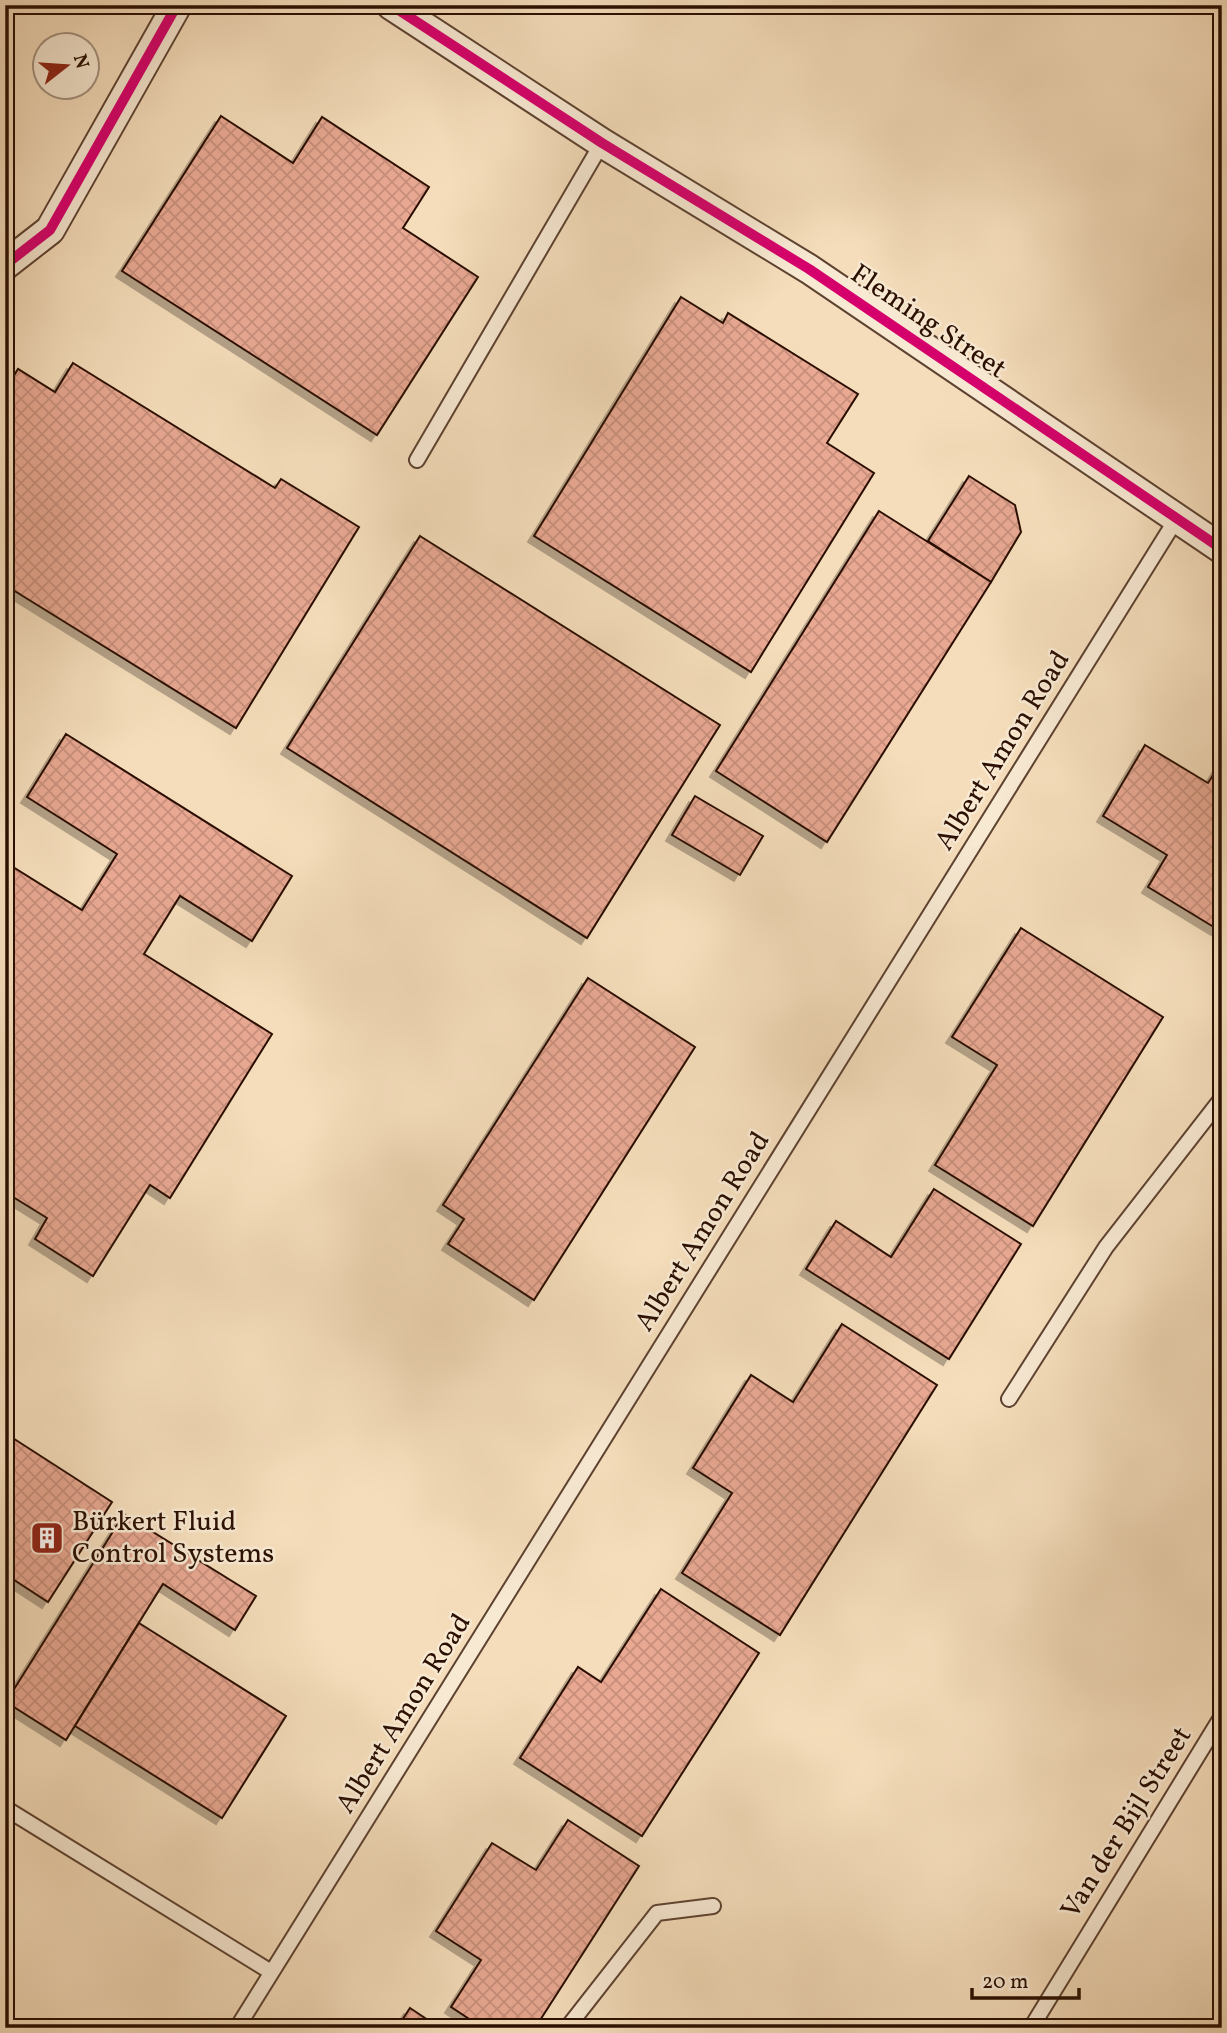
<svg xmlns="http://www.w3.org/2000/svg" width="1227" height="2033" font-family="Vollkorn,serif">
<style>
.building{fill:url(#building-cross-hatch);stroke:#2a0f01;stroke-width:2;filter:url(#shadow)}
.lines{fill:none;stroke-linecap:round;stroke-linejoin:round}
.service-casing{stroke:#5d4230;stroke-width:18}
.minor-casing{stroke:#5d4230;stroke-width:32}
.service{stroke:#f8e9d3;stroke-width:14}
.minor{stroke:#f8e9d3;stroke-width:28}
.cycleway-casing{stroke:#f8e9d3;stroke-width:15}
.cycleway{stroke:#d6006c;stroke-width:10}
.labels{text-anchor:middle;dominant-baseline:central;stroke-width:5;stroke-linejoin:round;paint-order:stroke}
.street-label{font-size:28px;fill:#2a0f01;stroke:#f8e9d3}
.poi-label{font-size:28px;fill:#2a0f01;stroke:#f8e9d3;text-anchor:start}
</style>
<defs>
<pattern id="building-cross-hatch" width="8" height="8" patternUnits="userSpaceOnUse" patternTransform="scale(1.75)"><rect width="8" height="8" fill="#e8a892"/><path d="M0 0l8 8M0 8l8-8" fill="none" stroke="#c78f7c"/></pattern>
<filter id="shadow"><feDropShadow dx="-6" dy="6" stdDeviation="0" flood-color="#0004"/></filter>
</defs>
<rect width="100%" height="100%" fill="#f5ddbb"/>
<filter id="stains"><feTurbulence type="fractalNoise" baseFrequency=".00286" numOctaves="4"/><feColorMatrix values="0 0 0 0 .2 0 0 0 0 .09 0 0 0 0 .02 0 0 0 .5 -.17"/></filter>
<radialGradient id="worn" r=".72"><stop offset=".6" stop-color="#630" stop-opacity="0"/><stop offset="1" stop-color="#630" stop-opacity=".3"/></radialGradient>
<g class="building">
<polygon points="221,116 293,163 322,117 429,187 403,228 478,277 377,435 122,271"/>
<polygon points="681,297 723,323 728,313 858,394 827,443 874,473 751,672 534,536"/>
<polygon points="73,363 275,488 281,479 359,527 236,728 5,585 5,390 18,369 55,392"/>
<polygon points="969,476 1015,505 1021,532 991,582 928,541"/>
<polygon points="879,511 991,582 827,842 716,771"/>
<polygon points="420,536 720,725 587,938 287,748"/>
<polygon points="66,734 292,876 252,941 180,896 144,954 272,1034 170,1198 150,1185 93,1276 35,1239 47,1218 5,1192 5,862 82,910 117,854 27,797"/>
<polygon points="1145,745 1208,783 1222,761 1222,921 1217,929 1148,887 1167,855 1103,816"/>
<polygon points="695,796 763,836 740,875 672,835"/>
<polygon points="1021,928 1163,1017 1033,1226 935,1165 997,1065 952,1037"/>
<polygon points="588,978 695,1047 534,1300 448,1244 464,1219 443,1205"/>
<polygon points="934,1189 1021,1244 949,1359 806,1269 836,1221 891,1257"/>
<polygon points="842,1324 937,1385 780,1635 682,1573 732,1493 693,1468 751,1375 793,1402"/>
<polygon points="5,1433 112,1502 48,1602 5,1574"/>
<polygon points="124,1514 256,1596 235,1630 163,1584 66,1740 6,1702"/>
<polygon points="661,1589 759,1653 642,1836 520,1758 578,1667 601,1682"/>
<polygon points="139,1623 286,1716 222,1818 75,1726"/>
<polygon points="568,1820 639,1866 535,2028 483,2028 451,2007 481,1960 436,1931 492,1843 536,1870"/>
<polygon points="410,2008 440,2028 397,2028"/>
</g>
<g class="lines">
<defs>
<g id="service">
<polyline points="417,460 602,143"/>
<polyline points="1009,1399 1106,1247 1222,1098"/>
<polyline points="5,1808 271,1972"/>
<polyline points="237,2028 1177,518"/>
<polyline points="567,2028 657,1913 713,1906"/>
<polyline points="1031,2028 1222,1716"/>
</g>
<g id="minor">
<polyline points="391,5 602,143 809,269 1222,549"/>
<polyline points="5,265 50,230 177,5"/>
</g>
</defs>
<use href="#service" class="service-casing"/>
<use href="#minor" class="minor-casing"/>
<use href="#service" class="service"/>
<use href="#minor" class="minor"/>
<defs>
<g id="cycleway">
<polyline points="391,5 602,143 809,269 1222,549"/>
<polyline points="5,265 50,230 177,5"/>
</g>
</defs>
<use href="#cycleway" class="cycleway-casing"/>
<use href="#cycleway" class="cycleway"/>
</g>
<defs>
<symbol id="building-square" viewBox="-11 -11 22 22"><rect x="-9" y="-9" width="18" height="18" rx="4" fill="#8f2418" stroke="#f8e9d3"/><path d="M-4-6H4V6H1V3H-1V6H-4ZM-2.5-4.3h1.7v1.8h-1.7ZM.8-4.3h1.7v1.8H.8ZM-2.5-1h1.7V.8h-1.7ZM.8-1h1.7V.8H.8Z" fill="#fff"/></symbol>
</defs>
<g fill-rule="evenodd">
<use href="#building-square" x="28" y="1519" width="38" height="38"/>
</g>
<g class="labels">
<g class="street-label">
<text transform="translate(928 322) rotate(34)">Fleming Street</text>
<text transform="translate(1003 751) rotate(-58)">Albert Amon Road</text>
<text transform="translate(703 1232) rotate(-58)">Albert Amon Road</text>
<text transform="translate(404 1714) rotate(-58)">Albert Amon Road</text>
<text transform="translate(1127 1823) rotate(-58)">Van der Bijl Street</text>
</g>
<g class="poi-label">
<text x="72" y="1522">Bürkert Fluid<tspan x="72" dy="32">Control Systems</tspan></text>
</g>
</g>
<rect width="1227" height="2033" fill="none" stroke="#f5ddbb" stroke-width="28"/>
<rect x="7" y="7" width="1213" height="2019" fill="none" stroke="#2a0f01" stroke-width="3.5"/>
<rect x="14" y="14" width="1199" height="2005" fill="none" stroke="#2a0f01" stroke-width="2"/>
<g transform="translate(66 66) rotate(73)"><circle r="33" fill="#f8e9d3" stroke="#a6927f" stroke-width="2"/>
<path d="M0-5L12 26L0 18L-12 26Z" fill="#8f2418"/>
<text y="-10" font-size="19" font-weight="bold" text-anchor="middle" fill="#2a0f01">N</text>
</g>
<path d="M972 1988v10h107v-10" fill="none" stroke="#2a0f01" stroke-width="3.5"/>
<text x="982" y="1988" font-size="21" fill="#2a0f01" stroke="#f8e9d3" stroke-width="5" paint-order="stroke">20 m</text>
<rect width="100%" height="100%" filter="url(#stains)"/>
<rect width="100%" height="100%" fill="url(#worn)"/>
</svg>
